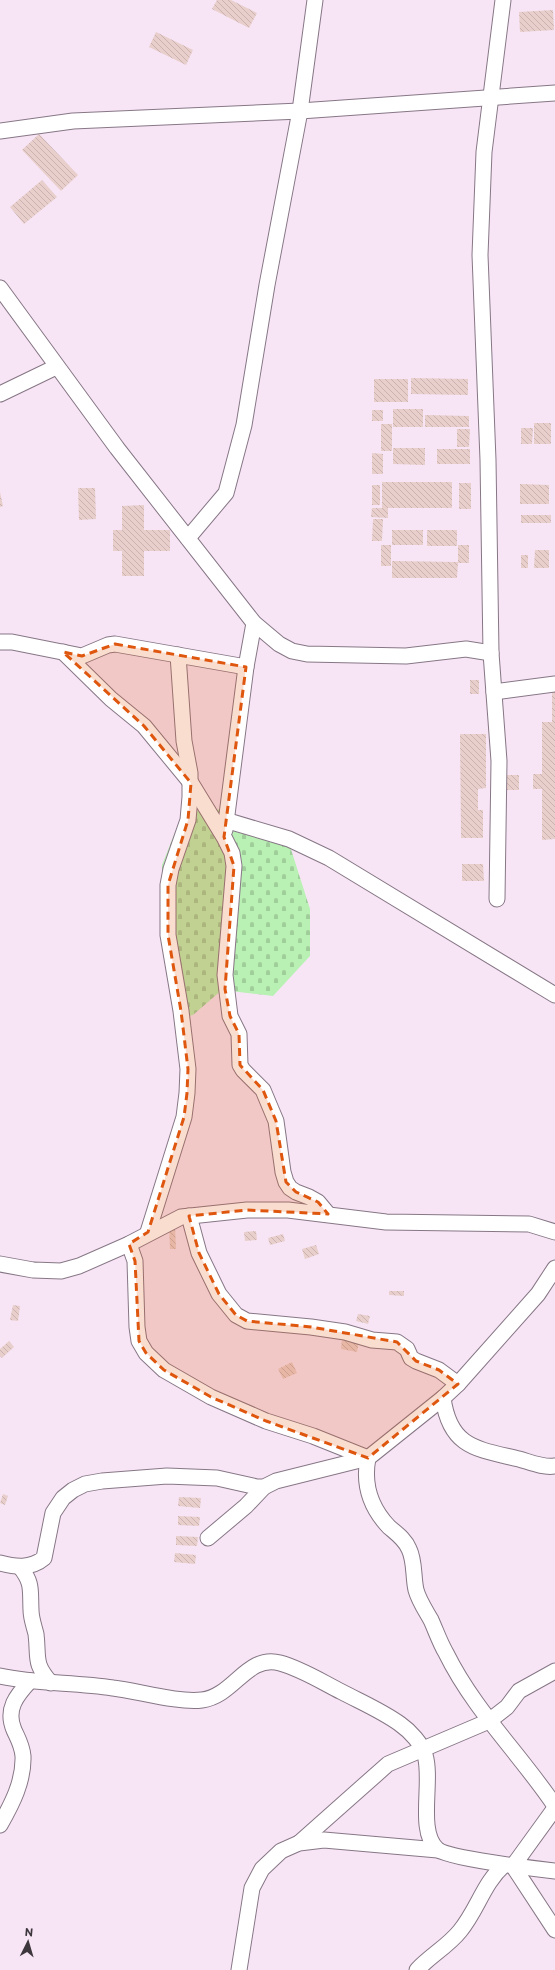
<svg xmlns="http://www.w3.org/2000/svg" width="555" height="1970" font-family="Commissioner,sans-serif">
<style>
.cemetery{fill:url(#cemetery-stones)}
.building{fill:url(#building-back-hatch)}
.lines{fill:none;stroke-linecap:round;stroke-linejoin:round}
.minor-casing{stroke:#877786;stroke-width:17}
.minor{stroke:#fff;stroke-width:15}
.marked{fill:#df570e;fill-opacity:0.2;stroke:#df570e;stroke-width:3;stroke-dasharray:8 5;stroke-linejoin:round}
</style>
<defs>
<pattern id="cemetery-stones" width="16" height="16" patternUnits="userSpaceOnUse"><rect width="16" height="16" fill="#b9f0b3"/><path d="M2 7V4a2 2 0 0 1 4 0v3zM10 15v-3a2 2 0 0 1 4 0v3z" fill="#a0ce9b"/></pattern>
<pattern id="building-back-hatch" width="6" height="6" patternUnits="userSpaceOnUse"><rect width="6" height="6" fill="#e9cfcb"/><path d="M-1 5l2 2M0 0l6 6M5-1l2 2" fill="none" stroke="#c9b2af"/></pattern>
</defs>
<rect width="100%" height="100%" fill="#f7e5f6"/>
<polygon class="cemetery" points="225,809 243,824 288,840 310,909 310,956 273,996 222,990 193,1015 188,1016 163,947 162,865 181,817 194,811"/>
<g class="building">
<polygon points="217,0 231,0 257,13 249,28 212,9"/>
<polygon points="553,10 554,30 520,32 519,12"/>
<polygon points="156,32 193,50 186,65 149,47"/>
<polygon points="39,134 78,175 61,191 22,150"/>
<polygon points="42,180 57,197 24,224 10,207"/>
<polygon points="411,378 468,379 468,395 411,394"/>
<rect x="374" y="379" width="34" height="23"/>
<rect x="393" y="409" width="30" height="18"/>
<rect x="372" y="410" width="11" height="11"/>
<polygon points="425,415 469,416 469,427 425,427"/>
<rect x="534" y="423" width="17" height="21"/>
<rect x="381" y="424" width="11" height="27"/>
<polygon points="521,428 533,428 532,444 521,444"/>
<polygon points="457,429 470,429 469,447 457,447"/>
<polygon points="393,448 425,448 425,465 393,464"/>
<rect x="437" y="449" width="33" height="15"/>
<polygon points="372,453 383,454 383,474 372,474"/>
<rect x="382" y="482" width="70" height="26"/>
<rect x="459" y="483" width="12" height="26"/>
<polygon points="520,484 549,485 549,504 520,504"/>
<rect x="372" y="485" width="8" height="20"/>
<polygon points="78,488 95,488 96,519 79,520"/>
<polygon points="0,492 3,506 0,507"/>
<polygon points="144,505 144,530 170,530 170,551 144,551 144,576 122,576 122,551 113,551 113,530 122,530 122,506"/>
<polygon points="372,508 388,508 388,518 371,517"/>
<rect x="521" y="515" width="30" height="8"/>
<polygon points="373,519 383,519 382,541 372,541"/>
<rect x="392" y="530" width="31" height="15"/>
<rect x="427" y="530" width="30" height="16"/>
<rect x="381" y="545" width="10" height="21"/>
<polygon points="458,545 469,545 469,563 458,563 457,578 392,578 392,561 458,562"/>
<polygon points="535,550 549,550 549,568 534,568"/>
<rect x="521" y="555" width="7" height="13"/>
<rect x="470" y="680" width="9" height="14"/>
<polygon points="552,688 555,688 555,839 542,840 542,789 533,789 533,774 542,774 542,722 552,722"/>
<polygon points="460,734 486,734 486,788 478,789 478,810 483,810 483,838 461,838"/>
<rect x="503" y="775" width="16" height="15"/>
<polygon points="462,864 483,864 484,881 462,881"/>
<polygon points="169,1226 175,1226 176,1249 170,1249"/>
<polygon points="256,1231 257,1240 245,1241 244,1232"/>
<polygon points="283,1234 285,1241 270,1245 268,1238"/>
<polygon points="316,1245 319,1254 305,1259 302,1249"/>
<polygon points="389,1291 404,1291 404,1296 389,1295"/>
<polygon points="13,1305 20,1306 18,1321 10,1320"/>
<polygon points="358,1314 370,1316 368,1324 356,1321"/>
<polygon points="342,1338 359,1341 357,1352 341,1349"/>
<polygon points="9,1341 14,1347 2,1358 0,1356 0,1349"/>
<polygon points="292,1362 297,1373 283,1379 278,1369"/>
<polygon points="3,1494 8,1496 5,1505 0,1503"/>
<polygon points="179,1497 201,1498 200,1508 178,1506"/>
<polygon points="178,1516 200,1517 199,1526 178,1525"/>
<polygon points="176,1536 198,1537 197,1546 176,1545"/>
<polygon points="175,1553 196,1555 195,1564 174,1562"/>
</g>
<g class="lines">
<defs>
<g id="minor">
<polyline points="0,131 73,121 300,111 555,93"/>
<polyline points="0,288 117,448 254,623 279,644 292,651 307,654 406,656 466,649 491,653"/>
<polyline points="0,394 56,367"/>
<polyline points="188,538 226,493 244,425 267,285 300,111 315,0"/>
<polyline points="0,642 12,642 82,656 108,645 115,644 246,667"/>
<polyline points="63,652 111,699 144,726 191,783 224,837 232,853 234,866 225,975 230,1016 239,1034 240,1065 243,1070 263,1090 268,1102 276,1121 283,1172 286,1182 290,1188 296,1192 309,1197 318,1202 328,1214"/>
<polyline points="494,692 555,684"/>
<polyline points="225,820 289,839 329,858 555,995"/>
<polyline points="225,830 246,667 254,623"/>
<polyline points="497,899 499,761 491,653 488,460 480,255 484,152 503,0"/>
<polyline points="189,1216 199,1253 219,1294 236,1315 247,1321 311,1327 345,1332 372,1340 397,1342 407,1349 411,1358 416,1361 439,1370 458,1384"/>
<polyline points="148,1232 184,1117 187,1093 188,1069 181,1011 168,935 168,885 171,869 188,820 190,797 190,773 184,741 178,655"/>
<path d="M 129,1244 L 135,1261 L 137,1327 L 139,1341 L 146,1353 L 164,1370 L 211,1397 L 266,1421 L 313,1436 L 368,1458 C 363,1484 370,1507 389,1527 C 396,1533 405,1539 409,1549 C 415,1561 413,1577 416,1590 C 419,1601 426,1611 431,1620 C 436,1631 440,1643 446,1653 C 474,1710 520,1754 555,1806"/>
<polyline points="0,1264 33,1270 61,1271 79,1266 129,1244 181,1217 247,1210 288,1210 386,1222 529,1224 555,1232"/>
<path d="M 443,1398 C 450,1448 477,1449 519,1459 C 530,1462 543,1468 555,1466"/>
<polyline points="208,1538 246,1506 264,1487"/>
<path d="M 0,1563 C 15,1567 31,1569 44,1558 L 53,1513 L 63,1498 L 73,1490 L 85,1484 L 102,1481 L 167,1476 L 217,1478 L 257,1487 L 264,1487 L 276,1481 L 368,1458 L 443,1398 L 458,1384 L 538,1294 L 555,1268"/>
<path d="M 20,1567 C 33,1583 30,1590 31,1610 C 31,1618 34,1626 36,1634 C 39,1658 33,1663 51,1683"/>
<path d="M 0,1676 C 37,1684 76,1682 113,1688 C 138,1691 178,1703 202,1700 C 234,1696 247,1654 280,1663 C 302,1669 322,1682 342,1692 C 361,1702 382,1711 400,1724 C 410,1731 422,1744 425,1755 C 433,1781 417,1831 437,1849 C 446,1858 537,1869 555,1871"/>
<polyline points="555,1808 513,1866 555,1930"/>
<path d="M 0,1825 C 12,1804 24,1781 23,1756 C 22,1745 18,1739 14,1730 C 5,1709 17,1695 30,1681"/>
<polyline points="299,1843 388,1764 489,1721 507,1707 519,1691 555,1671"/>
<polyline points="239,1970 252,1888 262,1869 281,1851 299,1843 324,1840 438,1850"/>
<path d="M 417,1970 C 430,1956 448,1946 460,1931 C 478,1909 483,1884 504,1865"/>
</g>
</defs>
<use href="#minor" class="minor-casing"/>
<use href="#minor" class="minor"/>
</g>
<path class="marked" d="M 115,644 L 246,667 L 224,837 L 234,866 L 225,989 L 230,1016 L 239,1034 L 240,1065 L 263,1090 L 276,1121 L 286,1182 L 296,1192 L 318,1202 L 328,1214 L 247,1210 L 189,1216 L 199,1253 L 219,1294 L 236,1315 L 247,1321 L 311,1327 L 397,1342 L 416,1361 L 439,1370 L 458,1384 L 368,1458 L 266,1421 L 211,1397 L 164,1370 L 146,1353 L 139,1341 L 135,1261 L 129,1244 L 148,1232 L 184,1117 L 187,1093 L 188,1069 L 181,1011 L 168,935 L 168,885 L 188,820 L 191,783 L 144,726 L 63,652 L 82,656 Z"/>
<g transform="translate(28 1942) rotate(5)" stroke="#f7e5f6" stroke-width="3" paint-order="stroke">
<path d="M0-3L7 15L0 10L-7 15Z" fill="#3d363c"/>
<text y="-6" font-size="11" font-weight="bold" text-anchor="middle" fill="#3d363c">N</text>
</g>
</svg>
